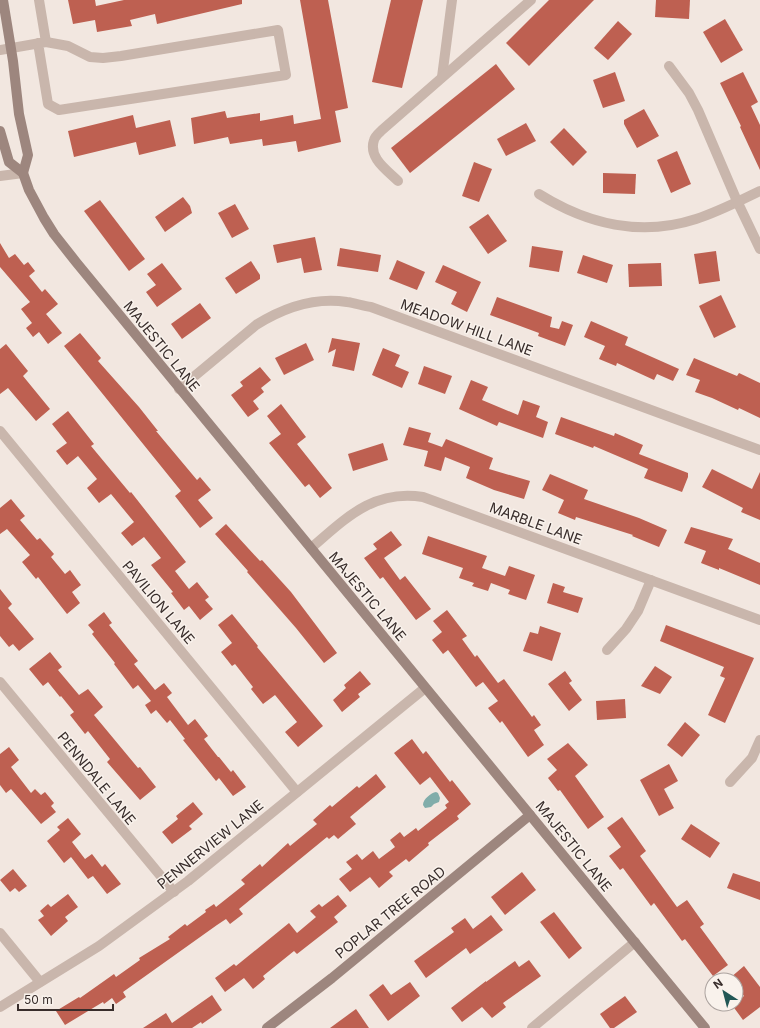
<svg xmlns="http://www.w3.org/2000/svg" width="760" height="1028" font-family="Inter,sans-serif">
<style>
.water{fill:#81adaa}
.building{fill:#be6051}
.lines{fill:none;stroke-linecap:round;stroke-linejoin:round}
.street{stroke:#c9b6ac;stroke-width:10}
.secondary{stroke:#9d867e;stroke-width:10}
.labels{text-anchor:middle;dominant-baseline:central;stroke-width:3;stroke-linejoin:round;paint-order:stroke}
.street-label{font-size:14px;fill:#382d2b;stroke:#f9f2ec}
</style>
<rect width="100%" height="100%" fill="#f2e7e0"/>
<path class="water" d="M 436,792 L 438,793 L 440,798 L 439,802 L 434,804 L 431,807 L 425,808 L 423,805 C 423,799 431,793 436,792 Z"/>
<g class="building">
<polygon points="68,0 95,0 96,6 124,0 242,0 242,4 157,24 155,14 130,20 132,26 97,32 95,20 73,24"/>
<polygon points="300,0 328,0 348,108 335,111 341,142 298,152 296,141 263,146 262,139 230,144 228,137 194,144 191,118 225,111 227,118 260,113 260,121 293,115 294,124 321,119"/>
<polygon points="391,0 423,0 402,88 372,82"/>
<polygon points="549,0 594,0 529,66 506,43"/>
<polygon points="656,0 690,0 689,19 655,17"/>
<polygon points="725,19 743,50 721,63 703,32"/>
<polygon points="618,21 632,34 608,60 594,48"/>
<polygon points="496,64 515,89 410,173 391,148"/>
<polygon points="615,72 625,101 603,108 593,80"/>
<polygon points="743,72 758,102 751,106 760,125 760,170 740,127 741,126 720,83"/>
<polygon points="644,109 659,136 637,148 624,124 624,120"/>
<polygon points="133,115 136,128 170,120 176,146 139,155 136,142 74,157 68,131"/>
<polygon points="526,123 536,141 506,156 497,139"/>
<polygon points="564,128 587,152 573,166 550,142"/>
<polygon points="677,151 691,184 671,193 657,160"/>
<polygon points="474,162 492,169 479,202 462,196"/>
<polygon points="603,173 636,174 635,194 603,193"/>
<polygon points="183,197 190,206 192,213 165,232 155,217"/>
<polygon points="100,200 145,259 129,271 84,211"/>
<polygon points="235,204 249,229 232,238 218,213"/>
<polygon points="488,214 507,241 488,254 469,227"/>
<polygon points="315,237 322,270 304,273 301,258 277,263 273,245"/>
<polygon points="0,243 9,258 15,254 24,265 28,262 35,271 29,276 42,292 45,289 58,304 46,314 62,333 48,344 39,332 33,337 26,328 32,323 21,309 30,302 0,267"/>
<polygon points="532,246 563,251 559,272 529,267"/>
<polygon points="340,248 381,255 378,272 337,266"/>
<polygon points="716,251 720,281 699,284 694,254"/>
<polygon points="583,255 613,265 607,283 577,273"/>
<polygon points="397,260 425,272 417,290 389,279"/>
<polygon points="251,261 260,275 260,279 236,294 225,278"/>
<polygon points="162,263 182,289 157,307 146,292 156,285 147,274"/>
<polygon points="661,263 662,286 629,287 628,264"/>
<polygon points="443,265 481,282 467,312 451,304 457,292 435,282"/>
<polygon points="721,295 736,327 714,338 699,306"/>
<polygon points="497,297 552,317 550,327 559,329 562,321 573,325 565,346 538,336 539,333 490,315"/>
<polygon points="200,303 211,318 182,339 171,324"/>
<polygon points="591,321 628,337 625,345 679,369 673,381 657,374 654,380 617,363 616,366 599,359 605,346 584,337"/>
<polygon points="80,333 101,358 98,361 139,407 158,431 156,431 197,480 200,477 211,490 198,500 213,518 200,528 175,496 181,491 64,346"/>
<polygon points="332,338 360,343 354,371 332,366 336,349 328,353"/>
<polygon points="306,343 314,360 284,375 275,358"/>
<polygon points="6,344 28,371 23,376 50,409 36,421 8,388 0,394 0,349"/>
<polygon points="383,348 400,355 395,366 409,372 402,388 372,375"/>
<polygon points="694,358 737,376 739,373 760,383 760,418 739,408 738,410 712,398 695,392 700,380 686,375"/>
<polygon points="424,366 452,376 445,394 418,384"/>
<polygon points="260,367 271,380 261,388 264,392 253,401 259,409 248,417 231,395 243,386 240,382"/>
<polygon points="471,380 488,387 482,400 518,415 523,400 540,406 536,417 548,422 543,438 499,422 497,426 459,409"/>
<polygon points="281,404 306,437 297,444 332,488 320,498 309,484 305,487 269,443 281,434 267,416"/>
<polygon points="68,411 94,444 91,446 130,493 131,492 186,562 175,571 189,589 197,582 209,597 205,600 213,609 200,620 189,606 184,610 171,593 173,592 151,565 161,558 144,537 132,546 121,533 134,522 111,494 99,503 87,488 97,479 78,456 67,465 56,451 67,443 52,424"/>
<polygon points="561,417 614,436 615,433 643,445 639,454 688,473 688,477 682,492 644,478 648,469 594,446 593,448 555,434"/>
<polygon points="409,427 431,433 428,442 442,447 446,439 493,458 489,469 530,481 524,499 494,490 466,478 470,467 445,457 441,471 424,466 428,451 403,445"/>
<polygon points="383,443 388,460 353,471 348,454"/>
<polygon points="712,469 752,489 760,472 760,520 741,512 743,508 702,487"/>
<polygon points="550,474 588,490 584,499 639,518 667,530 659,547 632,536 633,535 576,517 575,520 558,513 564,500 542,490"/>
<polygon points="11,499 25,516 20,520 37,540 40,538 54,554 51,557 65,574 70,570 81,585 72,592 80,603 67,614 38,577 36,579 22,562 30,555 7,529 0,534 0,508"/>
<polygon points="226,524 260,561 262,560 291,592 337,653 324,663 296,628 247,572 248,571 215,534"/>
<polygon points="691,527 733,539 728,549 760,563 760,585 719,568 719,570 701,563 706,551 684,543"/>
<polygon points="391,531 402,545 384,558 400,580 405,576 431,609 416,620 383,577 380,579 364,558 377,549 373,544"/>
<polygon points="428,536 487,556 482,568 505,576 509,566 535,575 526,600 508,594 510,590 491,583 488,591 472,586 474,583 459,578 463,568 422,554"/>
<polygon points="553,583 565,587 563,592 583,598 578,613 547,603"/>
<polygon points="0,589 12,604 8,608 34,639 19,651 13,644 9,647 0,636"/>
<polygon points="447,610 467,636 462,639 475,657 477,655 498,683 504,679 532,717 534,715 541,725 534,730 544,745 528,757 502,721 500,723 488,708 498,701 483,682 476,687 448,650 443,654 432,640 442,632 433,621"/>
<polygon points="104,612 112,623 109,625 138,661 134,664 155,690 164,683 172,693 167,697 188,725 195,719 208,736 204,739 218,757 219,757 231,772 233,770 246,787 233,796 219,778 216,781 183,740 185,739 170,720 167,723 156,710 151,714 145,705 151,701 138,685 133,689 114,664 115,663 92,634 94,632 88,625"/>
<polygon points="232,614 258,646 257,647 323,726 298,747 285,732 297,722 275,695 263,704 251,689 253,687 235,664 232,666 221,652 232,643 218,625"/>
<polygon points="666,625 754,658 725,723 708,715 725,678 720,676 724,667 660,641"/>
<polygon points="540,626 561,633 552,661 523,651 530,632 538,634"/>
<polygon points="50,652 62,667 58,670 79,695 88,689 103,707 94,715 138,768 140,767 156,787 140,800 107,762 110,759 88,731 85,734 70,715 74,712 61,696 60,697 48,682 43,686 29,669"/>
<polygon points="655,666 672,677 660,694 641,686"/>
<polygon points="360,671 371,684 358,694 360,697 342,712 333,700 346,688 344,685"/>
<polygon points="565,671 572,681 569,683 582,700 569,711 548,684"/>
<polygon points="625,699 626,718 597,720 596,701"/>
<polygon points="685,722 700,735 682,757 667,745"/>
<polygon points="412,739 423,754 426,751 450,782 452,780 471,804 457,816 459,819 428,843 429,845 409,862 406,859 389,872 393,876 379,888 370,877 350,892 339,879 352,869 346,862 357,854 362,860 373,851 379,859 395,847 390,840 400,832 404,837 416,828 418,831 447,808 445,805 449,802 430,777 420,785 394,753"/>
<polygon points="568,743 588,765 575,776 604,817 588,829 560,790 558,791 548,778 557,770 547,759"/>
<polygon points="9,747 19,760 11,767 31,793 35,789 41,795 45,792 54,803 51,806 56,812 41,824 11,789 6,793 0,785 0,754"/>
<polygon points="669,764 678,781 664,789 674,808 659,816 640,780"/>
<polygon points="376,774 386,787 350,817 356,824 338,839 334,835 329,839 327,837 239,909 243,914 230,924 226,919 217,925 123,992 126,997 116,1004 112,998 104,1004 103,1002 65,1025 56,1011 79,997 80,998 114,974 116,977 140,960 139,958 170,939 168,937 185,924 187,926 206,912 205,910 214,904 216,907 245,884 241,880 260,864 262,867 288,843 290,846 317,824 313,820 330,805 332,807 357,786 359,788"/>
<polygon points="193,802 203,814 189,826 192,829 172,844 162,832 178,819 176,816"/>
<polygon points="622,817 646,851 640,856 677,907 687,900 704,924 700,927 728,965 713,976 685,939 682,941 654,903 651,906 623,868 620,870 609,856 621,847 607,828"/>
<polygon points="68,818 81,834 72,842 85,859 92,854 102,867 105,864 121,884 107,894 93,876 88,879 71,857 64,863 47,841 60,830 57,827"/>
<polygon points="691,824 720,843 710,858 681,839"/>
<polygon points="13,869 27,886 19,892 15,888 10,892 0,880"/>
<polygon points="522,872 536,890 505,915 491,897"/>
<polygon points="733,873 760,882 760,900 727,888"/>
<polygon points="68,894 78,907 65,917 68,921 51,936 38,920 44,916 40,911 48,904 51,907"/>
<polygon points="338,895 347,906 334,917 338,922 297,954 294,951 263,976 265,979 253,989 244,978 225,992 215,978 234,964 236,966 289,923 297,933 316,917 310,911 319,904 322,907"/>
<polygon points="554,912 582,948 569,959 540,922"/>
<polygon points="491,915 503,930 470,954 466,948 426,978 414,961 454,932 451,928 465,918 473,929"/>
<polygon points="529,960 541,976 503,1003 506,1007 492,1018 482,1007 462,1022 451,1008 486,981 486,982 515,961 519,967"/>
<polygon points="744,966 760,987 760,1007 743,1020 732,1005 736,1004 736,1002 744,996 736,986 736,980 731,980 730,978"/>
<polygon points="410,982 420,996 388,1021 369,995 383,984 391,995"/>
<polygon points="212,995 222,1010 202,1024 201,1022 192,1028 143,1028 166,1013 172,1023"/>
<polygon points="625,996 637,1012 614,1028 610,1028 600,1014"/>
<polygon points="356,1009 369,1028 330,1028"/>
</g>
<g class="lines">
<g class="street">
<polyline points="39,0 46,42"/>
<polyline points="0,50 46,42 68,46 90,57 103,58 121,56 278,30 286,75 59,110 48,104 38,43"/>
<polyline points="669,66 689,93 698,110 737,201 760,249"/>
<polyline points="442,77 452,0"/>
<polyline points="0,176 23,173"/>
<path d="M 398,181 C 387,170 368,158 374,140 C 375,136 379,133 382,130 L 531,0"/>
<path d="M 539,194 C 587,224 641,237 696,219 C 718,212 739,201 760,191"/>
<path d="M 179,389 L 256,325 C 283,308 315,297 347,302 C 355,303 363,306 371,307 L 760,450"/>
<polyline points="0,431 297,792"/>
<path d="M 311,548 C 345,519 373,489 423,497 L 760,620"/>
<polyline points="607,650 626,629 638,611 651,580"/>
<polyline points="0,682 174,892"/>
<polyline points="730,782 752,758 760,740"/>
<polyline points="0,933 40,982"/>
<polyline points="0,1007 99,946 188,881 425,688"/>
<polyline points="532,1028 635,942"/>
</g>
<g class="secondary">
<polyline points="3,0 13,61 19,114 28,155 23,173"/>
<polyline points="0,131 9,162 23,173 29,190 44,218 54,234 76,262 705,1028"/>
<polyline points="267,1028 332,978 530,815"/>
</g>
</g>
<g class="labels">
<g class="street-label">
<text transform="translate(467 327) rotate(20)">MEADOW HILL LANE</text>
<text transform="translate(162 346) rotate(51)">MAJESTIC LANE</text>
<text transform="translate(536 523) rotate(20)">MARBLE LANE</text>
<text transform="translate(368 596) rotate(50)">MAJESTIC LANE</text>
<text transform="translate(159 602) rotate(50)">PAVILION LANE</text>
<text transform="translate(97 778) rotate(51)">PENNDALE LANE</text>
<text transform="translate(210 844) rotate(-39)">PENNERVIEW LANE</text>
<text transform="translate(574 846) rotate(51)">MAJESTIC LANE</text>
<text transform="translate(390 912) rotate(-39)">POPLAR TREE ROAD</text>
</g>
</g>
<g transform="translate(724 992) rotate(324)"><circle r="19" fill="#f9f2ec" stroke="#aca39f"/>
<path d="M0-3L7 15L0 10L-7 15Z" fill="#225755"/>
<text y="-6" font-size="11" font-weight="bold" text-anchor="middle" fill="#382d2b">N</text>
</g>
<path d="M18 1004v6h95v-6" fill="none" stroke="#382d2b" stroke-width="2"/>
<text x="24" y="1004" font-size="12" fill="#382d2b" stroke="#f9f2ec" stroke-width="3" paint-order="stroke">50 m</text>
</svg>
